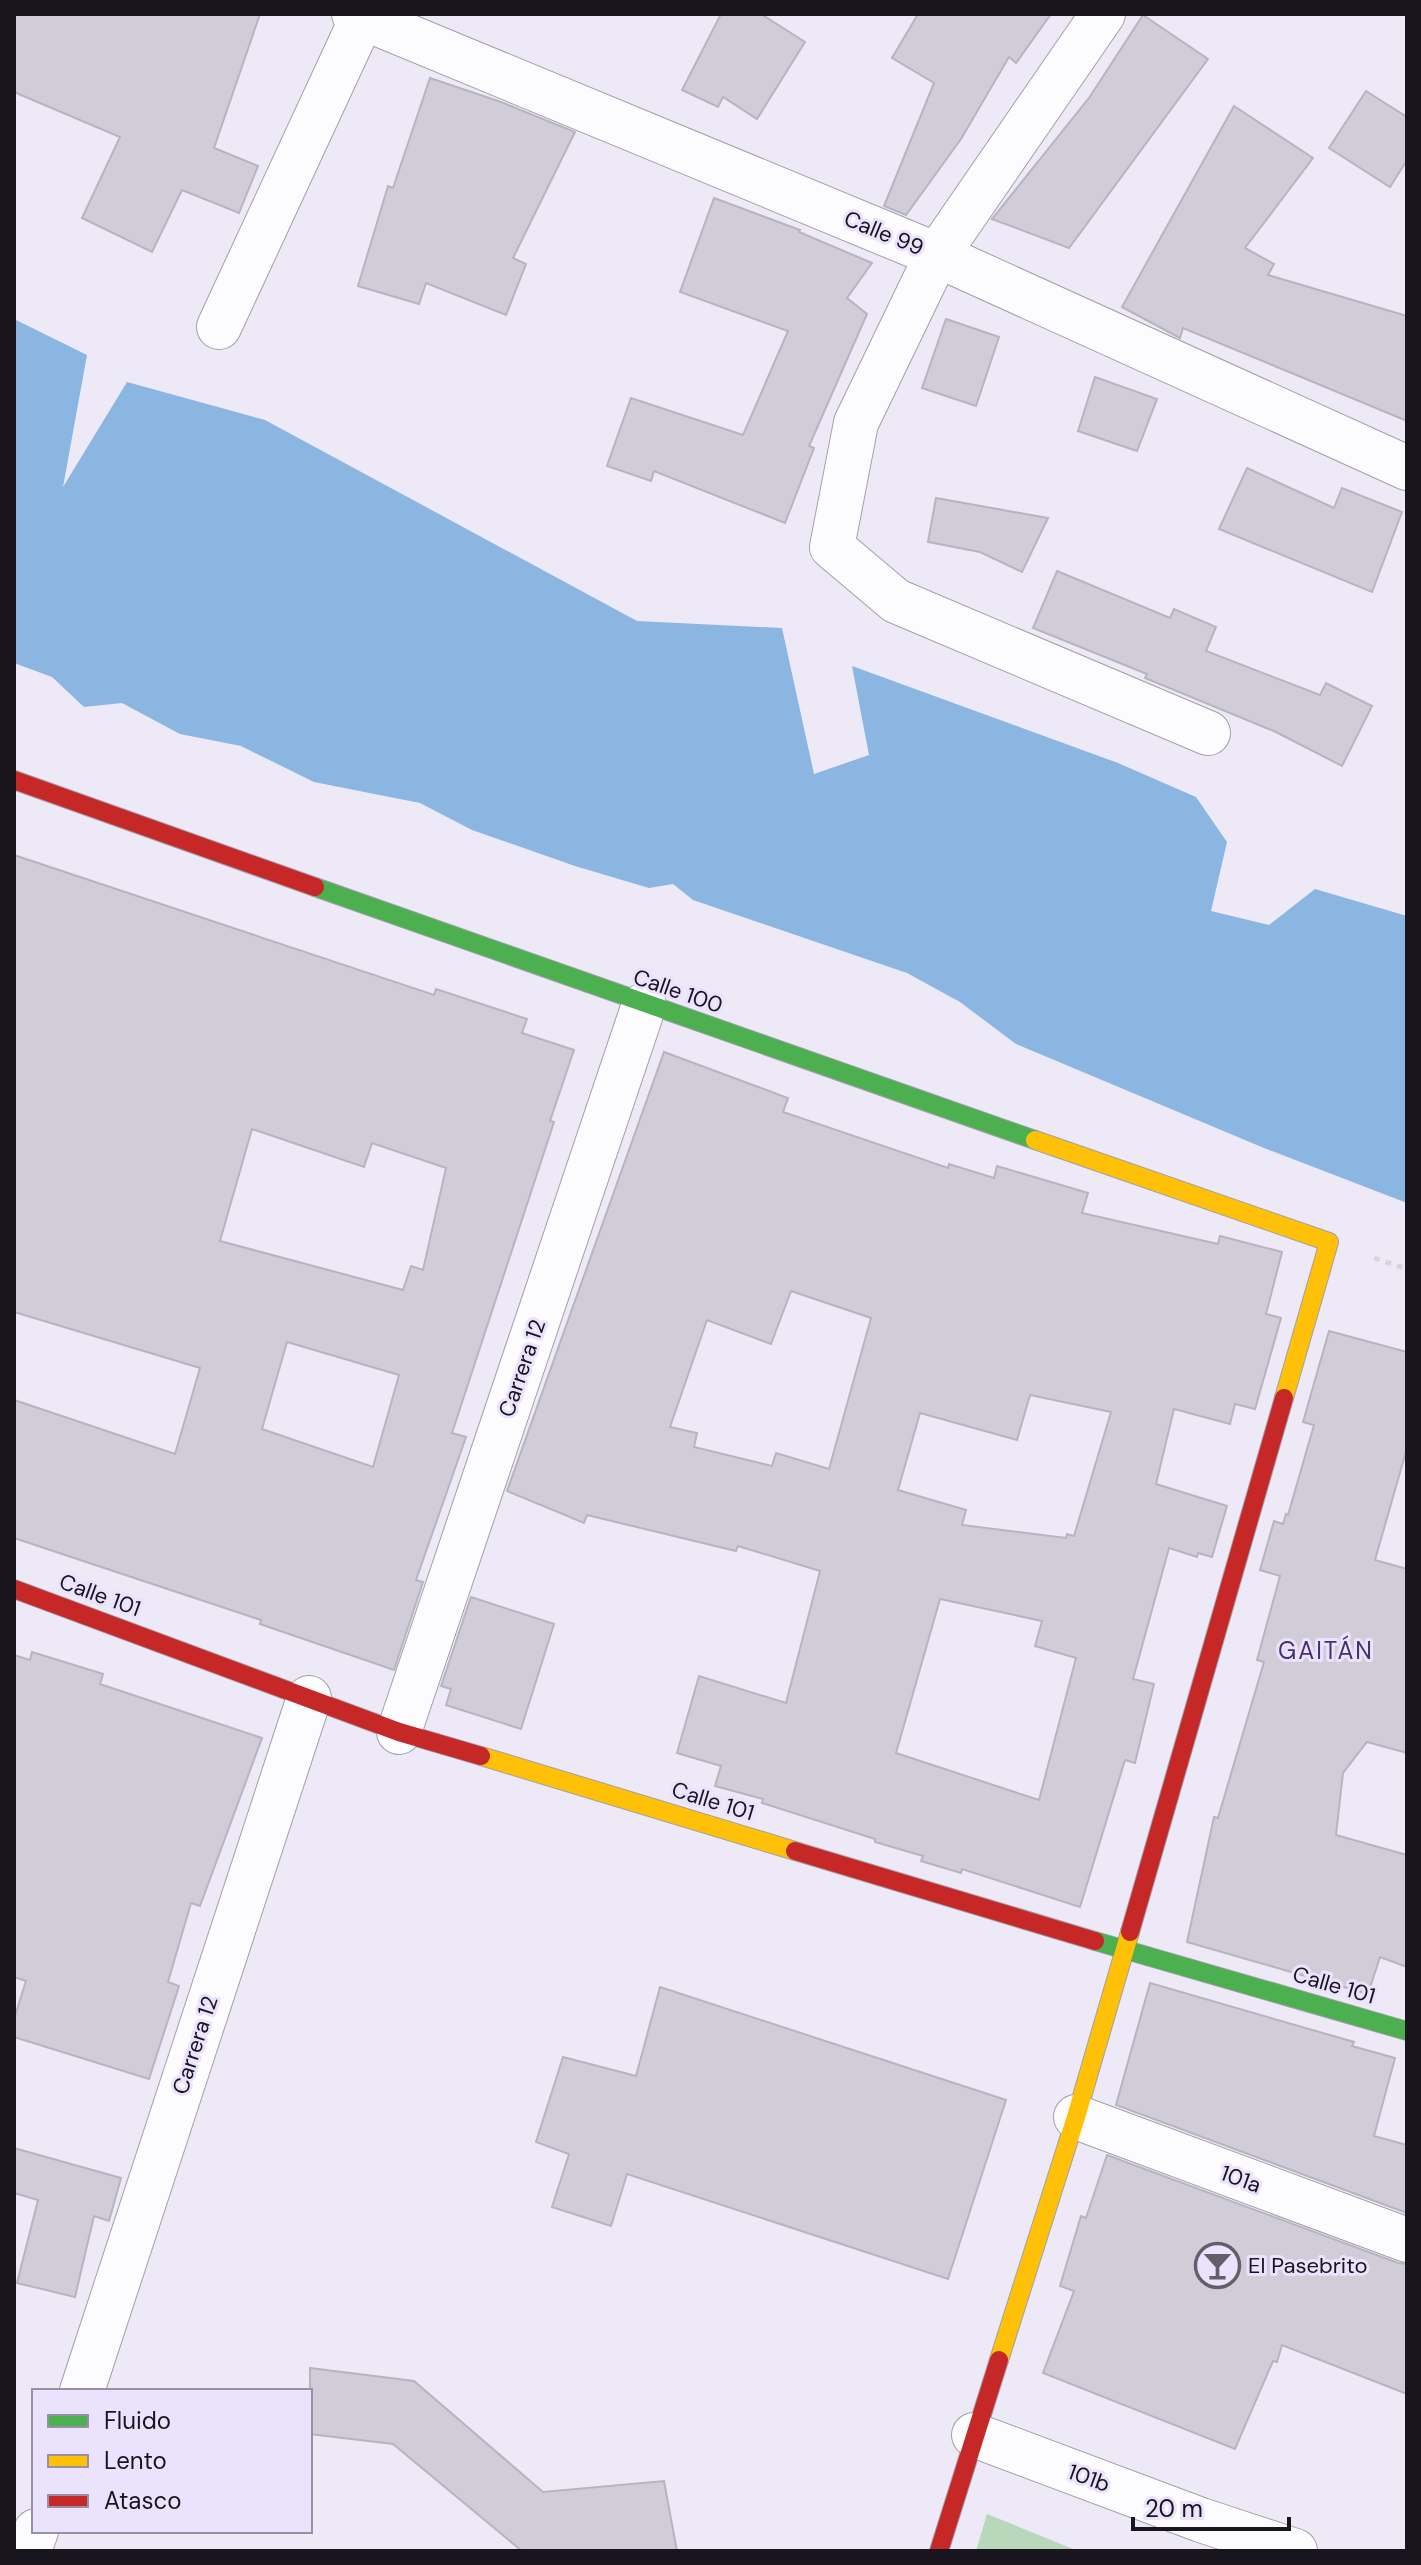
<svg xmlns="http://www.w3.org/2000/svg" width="1421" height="2565" font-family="'DM Sans',sans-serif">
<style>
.forest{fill:#b9d7ba}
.water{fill:#8ab6e1}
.building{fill:#d1cdd8;stroke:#b8b4bf;stroke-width:2;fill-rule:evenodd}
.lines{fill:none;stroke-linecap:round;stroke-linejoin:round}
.street-casing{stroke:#a29fa9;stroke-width:46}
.fast-casing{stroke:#a29fa9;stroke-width:20}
.slow-casing{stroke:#a29fa9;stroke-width:20}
.jam-casing{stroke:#a29fa9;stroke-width:20}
.path{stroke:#d7d5da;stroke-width:5;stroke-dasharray:6 6;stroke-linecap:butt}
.street{stroke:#fcfcfe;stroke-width:44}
.fast{stroke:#4caf50;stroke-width:18}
.slow{stroke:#ffc107;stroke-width:18}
.jam{stroke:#c62828;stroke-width:18}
.labels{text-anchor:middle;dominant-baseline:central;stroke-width:6;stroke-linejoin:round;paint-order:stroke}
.street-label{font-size:22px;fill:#18151e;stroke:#ebe3fd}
.poi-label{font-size:22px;fill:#18151e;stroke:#ebe3fd;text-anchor:start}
.neighbourhood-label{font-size:24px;letter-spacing:2px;fill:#48306b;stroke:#ebe3fd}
</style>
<rect width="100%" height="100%" fill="#ede9f7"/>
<polygon class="forest" points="987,2514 1078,2551 976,2551"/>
<polygon class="water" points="14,319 87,355 63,487 127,382 265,420 637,621 782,628 814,774 869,755 852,666 1118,763 1196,797 1227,842 1211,911 1269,925 1315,889 1407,916 1407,1203 1264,1148 1016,1044 960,1002 907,973 693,900 673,884 649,888 575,866 472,830 420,803 314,782 241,746 180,734 122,703 84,707 52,677 14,663"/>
<g class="building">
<polygon points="14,14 260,14 214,148 258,166 239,213 182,190 152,252 82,218 120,137 14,92"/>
<polygon points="721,14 761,14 805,42 757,119 723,97 718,107 682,90"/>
<polygon points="918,14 1051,14 1016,63 1009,57 961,139 906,215 884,206 934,83 892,58"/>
<polygon points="1143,15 1208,59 1069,248 992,219 1089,98"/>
<polygon points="430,78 501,102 575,132 513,258 526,264 506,315 426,283 419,304 358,286 388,186 393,188"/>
<polygon points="1366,91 1407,117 1407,160 1390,187 1329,148"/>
<polygon points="1234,106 1313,158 1245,248 1274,264 1268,275 1407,316 1407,421 1183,328 1180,338 1122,307"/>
<polygon points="714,198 800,230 799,232 872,263 847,298 867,314 809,446 814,448 785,523 654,471 651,481 607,466 631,398 743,435 788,331 680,292"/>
<polygon points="946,319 999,337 976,406 922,388"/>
<polygon points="1095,377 1157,399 1137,451 1078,431"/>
<polygon points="1247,468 1334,508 1342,488 1402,512 1372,592 1219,529"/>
<polygon points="936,498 1048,518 1022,572 980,552 928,542"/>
<polygon points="1057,571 1170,618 1174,609 1216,627 1206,651 1320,695 1326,683 1372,706 1342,766 1276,732 1145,678 1147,674 1033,628"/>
<path d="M 14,855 L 434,995 L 436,989 L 527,1019 L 522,1033 L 574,1050 L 550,1121 L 554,1122 L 452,1433 L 466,1437 L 416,1580 L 423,1582 L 394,1670 L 260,1624 L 261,1620 L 14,1538 L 14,1400 L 175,1454 L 200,1368 L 14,1312 ZM 252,1129 L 364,1167 L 372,1143 L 446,1168 L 423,1270 L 411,1266 L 403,1290 L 220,1241 ZM 287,1342 L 399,1375 L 373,1467 L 262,1429 Z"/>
<path d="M 664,1052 L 788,1098 L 783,1112 L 948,1168 L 949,1164 L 994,1178 L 997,1166 L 1088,1193 L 1082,1213 L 1218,1244 L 1220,1236 L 1282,1252 L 1266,1314 L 1281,1318 L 1255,1409 L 1235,1404 L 1230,1424 L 1174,1409 L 1156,1484 L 1227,1506 L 1212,1557 L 1198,1553 L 1197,1557 L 1169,1548 L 1133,1679 L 1154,1684 L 1135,1763 L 1125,1760 L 1080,1907 L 962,1869 L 961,1873 L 921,1861 L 923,1856 L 875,1842 L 875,1839 L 762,1803 L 763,1799 L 715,1786 L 721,1766 L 677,1753 L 699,1676 L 786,1703 L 820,1571 L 738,1546 L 736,1551 L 587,1515 L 584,1523 L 507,1491 ZM 791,1291 L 871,1318 L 829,1469 L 776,1453 L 772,1466 L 694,1447 L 697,1433 L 670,1427 L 707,1320 L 771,1344 ZM 1030,1395 L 1111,1412 L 1074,1536 L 1067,1534 L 1066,1538 L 962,1525 L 966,1510 L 898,1490 L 920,1413 L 1017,1440 ZM 940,1599 L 1042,1621 L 1035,1646 L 1076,1658 L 1039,1800 L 896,1753 Z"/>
<polygon points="1329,1331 1407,1352 1407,1448 1375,1560 1407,1569 1407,1753 1367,1742 1343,1773 1336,1835 1407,1855 1407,1967 1380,1957 1368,1994 1187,1942 1214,1817 1218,1818 1264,1662 1257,1660 1280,1576 1260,1570 1274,1521 1283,1524 1286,1514 1288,1515 1314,1425 1303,1422"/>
<polygon points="471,1597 554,1624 521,1729 446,1705 451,1689 441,1686"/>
<polygon points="32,1652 103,1674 100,1684 262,1738 200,1906 191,1903 168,1982 179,1986 149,2079 14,2037 14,2019 26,1981 14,1977 14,1655 30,1660"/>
<polygon points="1150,1983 1354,2042 1352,2046 1395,2058 1374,2136 1407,2145 1407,2213 1116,2105"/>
<polygon points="660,1987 1006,2100 948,2279 627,2174 611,2226 552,2207 569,2154 536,2142 563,2057 636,2076"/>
<polygon points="14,2148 121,2178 109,2221 94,2216 75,2297 17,2283 38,2200 14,2193"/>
<polygon points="1107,2155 1398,2263 1407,2264 1407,2394 1282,2345 1277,2362 1273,2361 1235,2449 1043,2373 1074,2291 1060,2286 1081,2216 1086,2218"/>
<polygon points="310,2368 414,2381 543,2492 664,2481 677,2551 522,2551 393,2444 310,2434"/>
</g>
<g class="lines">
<defs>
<g id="street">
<polyline points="354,14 937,255 1407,468"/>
<polyline points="1103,14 937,255 856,423 832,547 896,601 1208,733"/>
<polyline points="219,327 364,14"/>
<polyline points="399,1732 644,1005"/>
<polyline points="1076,2117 1407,2240"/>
<polyline points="82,2391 309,1698"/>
<polyline points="974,2435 1201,2520 1295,2551"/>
<polyline points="29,2551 36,2531"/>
</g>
<g id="fast">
<polyline points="315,887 1035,1140"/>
<polyline points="1095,1941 1407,2031"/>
</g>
<g id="slow">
<polyline points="1035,1140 1329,1242 1284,1398"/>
<polyline points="481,1756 795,1851"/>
<polyline points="999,2360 1076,2117 1130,1932"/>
</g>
<g id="jam">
<polyline points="14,780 315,887"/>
<polyline points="14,1589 399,1732 481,1756"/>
<polyline points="795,1851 1095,1941"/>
<polyline points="1130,1932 1284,1398"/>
<polyline points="939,2551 999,2360"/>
</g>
</defs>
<use href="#street" class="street-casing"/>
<use href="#fast" class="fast-casing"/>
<use href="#slow" class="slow-casing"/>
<use href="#jam" class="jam-casing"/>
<polyline class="path" points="1374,1258 1407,1269"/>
<use href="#street" class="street"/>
<use href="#fast" class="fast"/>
<use href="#slow" class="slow"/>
<use href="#jam" class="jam"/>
</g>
<defs>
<symbol id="bar-ring" viewBox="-11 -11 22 22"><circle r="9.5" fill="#ebe3fd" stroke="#635f6a" stroke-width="1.5"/><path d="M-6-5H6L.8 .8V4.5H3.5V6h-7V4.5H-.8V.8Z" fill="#635f6a"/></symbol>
</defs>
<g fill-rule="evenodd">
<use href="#bar-ring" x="1192" y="2240" width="51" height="51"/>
</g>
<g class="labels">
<g class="street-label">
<text transform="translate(884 233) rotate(22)">Calle 99</text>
<text transform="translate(678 991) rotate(19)">Calle 100</text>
<text transform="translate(522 1368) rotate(-71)">Carrera 12</text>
<text transform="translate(100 1595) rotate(20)">Calle 101</text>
<text transform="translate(713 1801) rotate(17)">Calle 101</text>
<text transform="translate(1334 1985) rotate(16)">Calle 101</text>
<text transform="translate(195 2045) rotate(-72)">Carrera 12</text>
<text transform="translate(1241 2179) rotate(20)">101a</text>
<text transform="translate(1089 2478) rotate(20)">101b</text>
</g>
<g class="poi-label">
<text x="1248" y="2265">El Pasebrito</text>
</g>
<g class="neighbourhood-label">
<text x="1326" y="1650">GAITÁN</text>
</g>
</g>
<rect width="1421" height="2565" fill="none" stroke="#18151e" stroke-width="32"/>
<rect x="32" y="2389" width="280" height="144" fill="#ebe3fd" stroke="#9791a4" stroke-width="2"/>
<rect x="48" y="2415" width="40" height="12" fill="#4caf50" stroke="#9791a4" stroke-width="2"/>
<text x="104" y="2429" font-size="24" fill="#18151e">Fluido</text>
<rect x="48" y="2455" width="40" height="12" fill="#ffc107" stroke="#9791a4" stroke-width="2"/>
<text x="104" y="2469" font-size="24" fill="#18151e">Lento</text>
<rect x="48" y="2495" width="40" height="12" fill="#c62828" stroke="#9791a4" stroke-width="2"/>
<text x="104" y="2509" font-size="24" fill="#18151e">Atasco</text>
<path d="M1133 2517v12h156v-12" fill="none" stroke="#18151e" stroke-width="4"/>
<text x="1145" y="2517" font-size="24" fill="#18151e" stroke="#ebe3fd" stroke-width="6" paint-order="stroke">20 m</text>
</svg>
